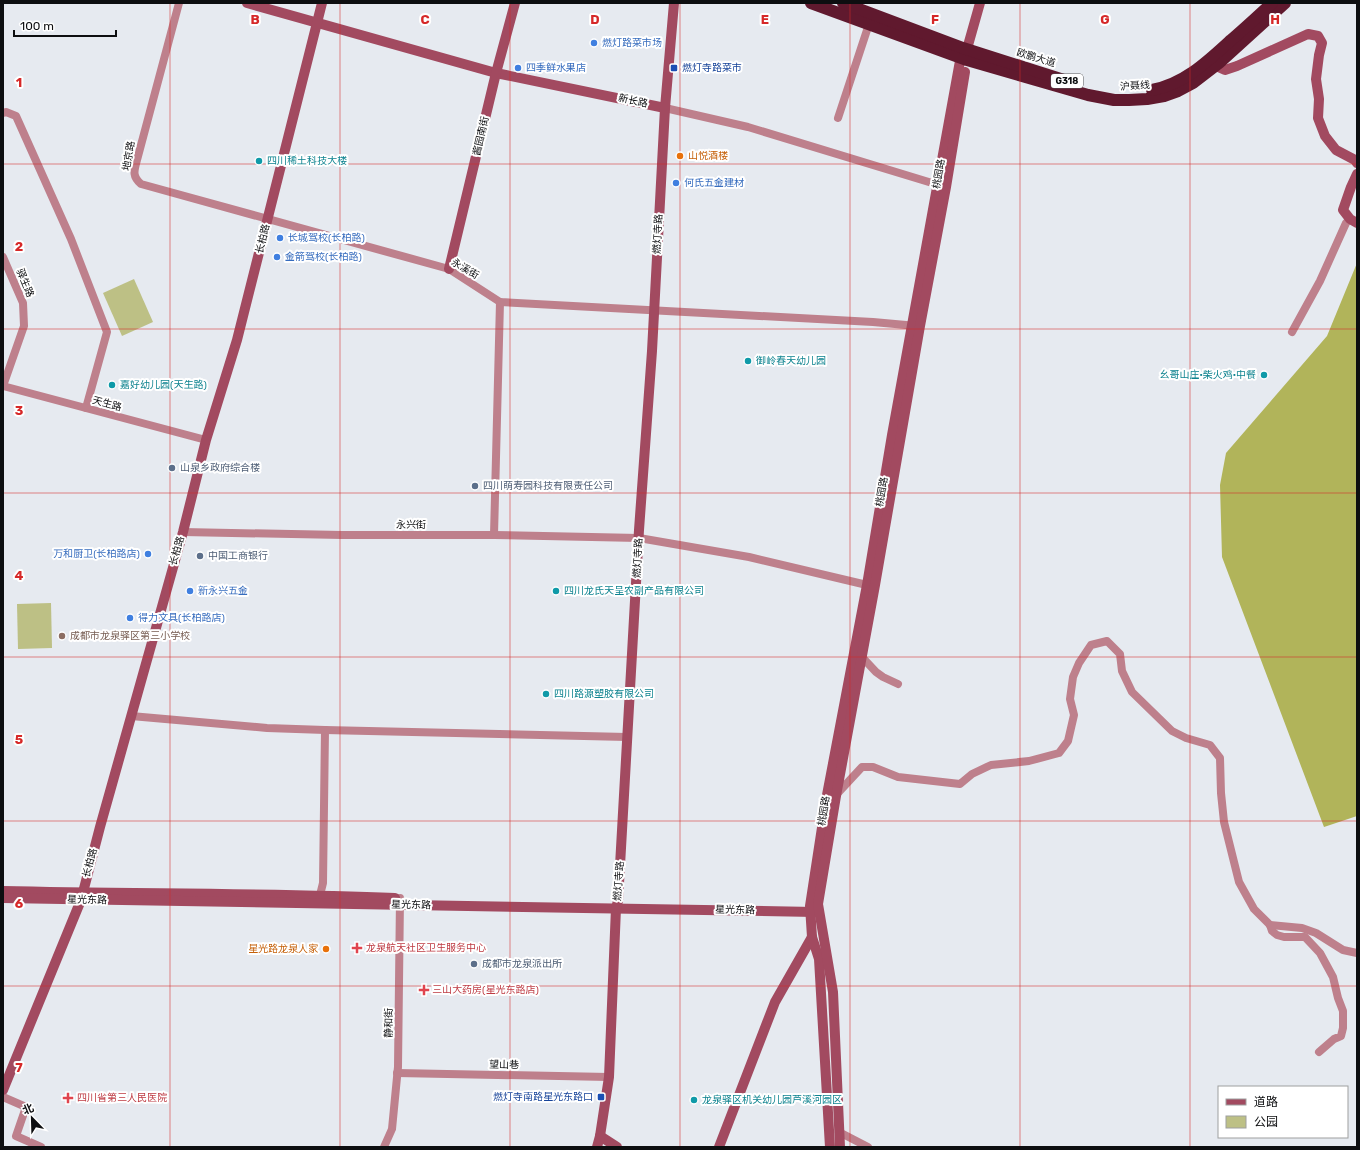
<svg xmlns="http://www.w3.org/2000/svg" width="1360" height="1150" font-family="Rubik,'Noto Sans SC',sans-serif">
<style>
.green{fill:#bdc085}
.forest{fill:#b1b45a}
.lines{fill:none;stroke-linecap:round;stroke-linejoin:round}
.street{stroke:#be808c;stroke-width:8}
.secondary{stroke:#a24a60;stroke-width:10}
.highway{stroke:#60192e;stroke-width:12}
.grid{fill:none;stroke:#d62828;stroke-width:1;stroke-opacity:0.55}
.shop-dot{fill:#3f7fe0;stroke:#fff;stroke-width:1.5}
.transit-dot{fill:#1a4fb4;stroke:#fff;stroke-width:1.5}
.food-dot{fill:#e8710a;stroke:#fff;stroke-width:1.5}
.culture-dot{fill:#0f9aa8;stroke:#fff;stroke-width:1.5}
.service-dot{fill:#5c6f8a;stroke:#fff;stroke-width:1.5}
.education-dot{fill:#8d6e63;stroke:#fff;stroke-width:1.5}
.health-dot{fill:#e0444e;stroke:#fff;stroke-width:1.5}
.labels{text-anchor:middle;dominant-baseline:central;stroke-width:4;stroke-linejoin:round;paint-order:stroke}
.shield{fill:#fff;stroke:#565658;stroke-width:1}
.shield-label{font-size:9px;font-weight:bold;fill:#0d0e10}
.shop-label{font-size:10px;fill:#366cbe;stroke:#fff;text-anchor:start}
.street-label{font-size:10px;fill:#0d0e10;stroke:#fff}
.transit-label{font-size:10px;fill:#164399;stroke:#fff;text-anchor:start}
.food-label{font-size:10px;fill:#c56008;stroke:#fff;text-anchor:start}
.culture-label{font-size:10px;fill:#0d838f;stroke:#fff;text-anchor:start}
.service-label{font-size:10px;fill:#4e5e75;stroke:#fff;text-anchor:start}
.education-label{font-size:10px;fill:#785e54;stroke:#fff;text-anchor:start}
.health-label{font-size:10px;fill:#be3a42;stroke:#fff;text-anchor:start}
.grid-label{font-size:13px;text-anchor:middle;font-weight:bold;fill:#d62828;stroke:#fff;stroke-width:4;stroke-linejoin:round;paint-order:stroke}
</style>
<rect width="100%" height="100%" fill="#e6eaf0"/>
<g class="green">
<polygon points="134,279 153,322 122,336 103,293"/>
<polygon points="51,603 52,648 18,649 17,604"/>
</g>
<polygon class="forest" points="1357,263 1357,816 1324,827 1222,557 1220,485 1226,453 1327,336"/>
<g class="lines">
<g class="street">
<path d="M 179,3 L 137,160 C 134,171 132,176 141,184 L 449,269 L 500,302 L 873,322 L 917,326"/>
<polyline points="665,108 748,127 942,186"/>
<polyline points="3,113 6,112 16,116 71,239 107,332 86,408"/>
<polyline points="838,118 869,24"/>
<polyline points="3,257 23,303 24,326 3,386"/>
<polyline points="1292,332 1320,281 1346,223 1350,219"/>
<polyline points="3,386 206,440"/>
<polyline points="183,532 342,535 494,535 639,538 749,557 867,585 873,585"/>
<polyline points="494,535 500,302"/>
<polyline points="861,656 876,672 883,677 898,684"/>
<polyline points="131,716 267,728 325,730 627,737"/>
<polyline points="836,795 862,767 873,767 898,777 960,784 972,774 991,765 1029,761 1059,753 1068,741 1074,715 1070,699 1073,677 1079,663 1091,645 1107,641 1120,654 1122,671 1132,692 1172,731 1186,738 1210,745 1220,758 1221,793 1224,822 1239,882 1254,909 1270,925 1272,931 1277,935 1284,937 1305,937 1320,953 1333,977 1338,998 1343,1011 1343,1028 1341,1036 1334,1039 1319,1052"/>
<polyline points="320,895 323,883 325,730"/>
<polyline points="1270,925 1302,928 1316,933 1343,950 1357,953"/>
<polyline points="397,1073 609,1077"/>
<polyline points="3,1097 26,1107 16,1136 41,1147"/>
<polyline points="839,1132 868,1147"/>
<polyline points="384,1147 392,1129 398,1067 400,898"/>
</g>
<g class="secondary">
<polyline points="247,3 496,73 665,108"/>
<polyline points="967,49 980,3"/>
<polyline points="1216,66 1225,70 1237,66 1308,34 1318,36 1322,43 1319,55 1316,79 1319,99 1318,118 1325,136 1336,150 1355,160 1357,163"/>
<polyline points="1357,174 1351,187 1343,210 1350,219 1357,223"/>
<polyline points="449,269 496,73 515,3"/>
<path d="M 3,891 C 133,894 264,893 395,898"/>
<polyline points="3,898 815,912"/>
<polyline points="3,1090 81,900 100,827 183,532 206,440 237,340 322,3"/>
<polyline points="600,1136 617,1147"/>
<polyline points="597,1147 600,1136 609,1077 616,908 618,901 639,530 652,351 665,108 674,3"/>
<polyline points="719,1147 775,1002 812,937"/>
<polyline points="830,1147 819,959 812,937 810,906 827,795 867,585 892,435 962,50"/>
<polyline points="840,1147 833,992 818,904 836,796 875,585 920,326 946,187 965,72"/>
</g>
<g class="highway">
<polyline points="811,3 967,60 1088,95 1114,100 1129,100 1147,99 1164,96 1178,91 1193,83 1219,63 1285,3"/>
<polyline points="843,3 963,48 1067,81"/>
<path d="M 1152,90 C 1184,84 1207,62 1231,40 C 1245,28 1259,15 1272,3"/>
</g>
</g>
<path class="grid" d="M 170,3 L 170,1147M 340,3 L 340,1147M 510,3 L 510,1147M 680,3 L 680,1147M 850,3 L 850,1147M 1020,3 L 1020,1147M 1190,3 L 1190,1147M 3,164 L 1357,164M 3,329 L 1357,329M 3,493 L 1357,493M 3,657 L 1357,657M 3,821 L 1357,821M 3,986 L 1357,986"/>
<g class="shop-dot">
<circle cx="594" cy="43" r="4"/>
<circle cx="518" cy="68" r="4"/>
<circle cx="676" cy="183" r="4"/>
<circle cx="280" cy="238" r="4"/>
<circle cx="277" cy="257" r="4"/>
<circle cx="148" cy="554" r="4"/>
<circle cx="190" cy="591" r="4"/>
<circle cx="130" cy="618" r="4"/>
</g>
<g class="transit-dot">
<rect x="670" y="64" width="8" height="8" rx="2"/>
<rect x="597" y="1093" width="8" height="8" rx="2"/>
</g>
<g class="food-dot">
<circle cx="680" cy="156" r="4"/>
<circle cx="326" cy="949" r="4"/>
</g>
<g class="culture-dot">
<circle cx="259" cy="161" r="4"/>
<circle cx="748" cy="361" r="4"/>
<circle cx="1264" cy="375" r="4"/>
<circle cx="112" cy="385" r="4"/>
<circle cx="556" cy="591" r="4"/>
<circle cx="546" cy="694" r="4"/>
<circle cx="694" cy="1100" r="4"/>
</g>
<g class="service-dot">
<circle cx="172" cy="468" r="4"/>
<circle cx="475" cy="486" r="4"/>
<circle cx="200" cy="556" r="4"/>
<circle cx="474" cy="964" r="4"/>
</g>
<circle class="education-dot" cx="62" cy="636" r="4"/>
<g class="health-dot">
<path d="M355 942h4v4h4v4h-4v4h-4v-4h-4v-4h4z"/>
<path d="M422 984h4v4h4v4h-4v4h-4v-4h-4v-4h4z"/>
<path d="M66 1092h4v4h4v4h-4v4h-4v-4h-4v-4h4z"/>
</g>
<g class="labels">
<rect class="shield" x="1051" y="74" width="32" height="14" rx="3"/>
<g class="shield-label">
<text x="1067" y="81">G318</text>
</g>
<g class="shop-label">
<text x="602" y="43">燃灯路菜市场</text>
<text x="526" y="68">四季鲜水果店</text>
<text x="684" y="183">何氏五金建材</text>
<text x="288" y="238">长城驾校(长柏路)</text>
<text x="285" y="257">金箭驾校(长柏路)</text>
<text x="140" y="554" text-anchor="end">万和厨卫(长柏路店)</text>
<text x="198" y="591">新永兴五金</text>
<text x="138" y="618">得力文具(长柏路店)</text>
</g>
<g class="street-label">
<text transform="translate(1036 58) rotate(17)">欧鹏大道</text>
<text transform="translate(1135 86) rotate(-4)">沪聂线</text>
<text transform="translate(633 101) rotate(12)">新长路</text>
<text transform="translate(481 136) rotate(-77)">酱园南街</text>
<text transform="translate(129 156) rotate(-80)">地京路</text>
<text transform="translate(939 174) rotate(-80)">桃园路</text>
<text transform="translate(658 234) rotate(-87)">燃灯寺路</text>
<text transform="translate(263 239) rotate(-76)">长柏路</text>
<text transform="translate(465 269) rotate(30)">永溪街</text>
<text transform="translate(25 283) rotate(68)">驿生路</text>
<text transform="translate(107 404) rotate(15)">天生路</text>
<text transform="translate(882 492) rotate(-80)">桃园路</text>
<text x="411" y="525">永兴街</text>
<text transform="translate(177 551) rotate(-74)">长柏路</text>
<text transform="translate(638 558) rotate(-87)">燃灯寺路</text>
<text transform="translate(824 811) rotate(-81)">桃园路</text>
<text transform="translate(90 863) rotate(-75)">长柏路</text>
<text transform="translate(619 881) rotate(-86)">燃灯寺路</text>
<text transform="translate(87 900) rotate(1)">星光东路</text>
<text transform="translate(411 905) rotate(1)">星光东路</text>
<text transform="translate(735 910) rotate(1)">星光东路</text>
<text transform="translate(389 1023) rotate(-89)">静和街</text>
<text transform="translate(504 1065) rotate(1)">望山巷</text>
</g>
<g class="transit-label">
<text x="682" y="68">燃灯寺路菜市</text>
<text x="593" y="1097" text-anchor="end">燃灯寺南路星光东路口</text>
</g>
<g class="food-label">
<text x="688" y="156">山悦酒楼</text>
<text x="318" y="949" text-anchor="end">星光路龙泉人家</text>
</g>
<g class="culture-label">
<text x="267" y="161">四川稀土科技大楼</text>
<text x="756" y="361">御岭春天幼儿园</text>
<text x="1256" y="375" text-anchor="end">幺哥山庄·柴火鸡·中餐</text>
<text x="120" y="385">嘉好幼儿园(天生路)</text>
<text x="564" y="591">四川龙氏天呈农副产品有限公司</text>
<text x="554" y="694">四川路源塑胶有限公司</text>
<text x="702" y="1100">龙泉驿区机关幼儿园芦溪河园区</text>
</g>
<g class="service-label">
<text x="180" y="468">山泉乡政府综合楼</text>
<text x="483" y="486">四川萌寿园科技有限责任公司</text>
<text x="208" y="556">中国工商银行</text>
<text x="482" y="964">成都市龙泉派出所</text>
</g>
<g class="education-label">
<text x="70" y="636">成都市龙泉驿区第三小学校</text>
</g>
<g class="health-label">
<text x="366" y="948">龙泉航天社区卫生服务中心</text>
<text x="432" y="990">三山大药房(星光东路店)</text>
<text x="77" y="1098">四川省第三人民医院</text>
</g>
</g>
<g class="grid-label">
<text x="255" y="24">B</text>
<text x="425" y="24">C</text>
<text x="595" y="24">D</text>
<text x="765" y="24">E</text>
<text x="935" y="24">F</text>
<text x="1105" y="24">G</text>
<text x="1275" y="24">H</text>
<text x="19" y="87">1</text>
<text x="19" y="251">2</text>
<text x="19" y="415">3</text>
<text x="19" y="580">4</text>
<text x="19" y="744">5</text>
<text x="19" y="908">6</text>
<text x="19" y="1072">7</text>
</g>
<rect width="1360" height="1150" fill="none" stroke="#0d0e10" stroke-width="8"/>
<rect x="1218" y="1086" width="130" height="52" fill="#ffffff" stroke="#9e9f9f"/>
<rect x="1226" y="1099" width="20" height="6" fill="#a24a60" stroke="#9e9f9f"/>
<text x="1254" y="1106" font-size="12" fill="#0d0e10">道路</text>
<rect x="1226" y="1116" width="20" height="12" fill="#bdc085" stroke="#9e9f9f"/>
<text x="1254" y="1126" font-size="12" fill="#0d0e10">公园</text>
<g transform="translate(32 1118) rotate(337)" stroke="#ffffff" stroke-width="3" paint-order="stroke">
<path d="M0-3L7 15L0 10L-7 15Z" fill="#0d0e10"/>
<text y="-6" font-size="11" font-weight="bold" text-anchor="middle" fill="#0d0e10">北</text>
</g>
<path d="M14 30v6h102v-6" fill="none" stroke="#0d0e10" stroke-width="2"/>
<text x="20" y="30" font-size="12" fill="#0d0e10" stroke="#ffffff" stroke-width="3" paint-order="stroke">100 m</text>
</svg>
